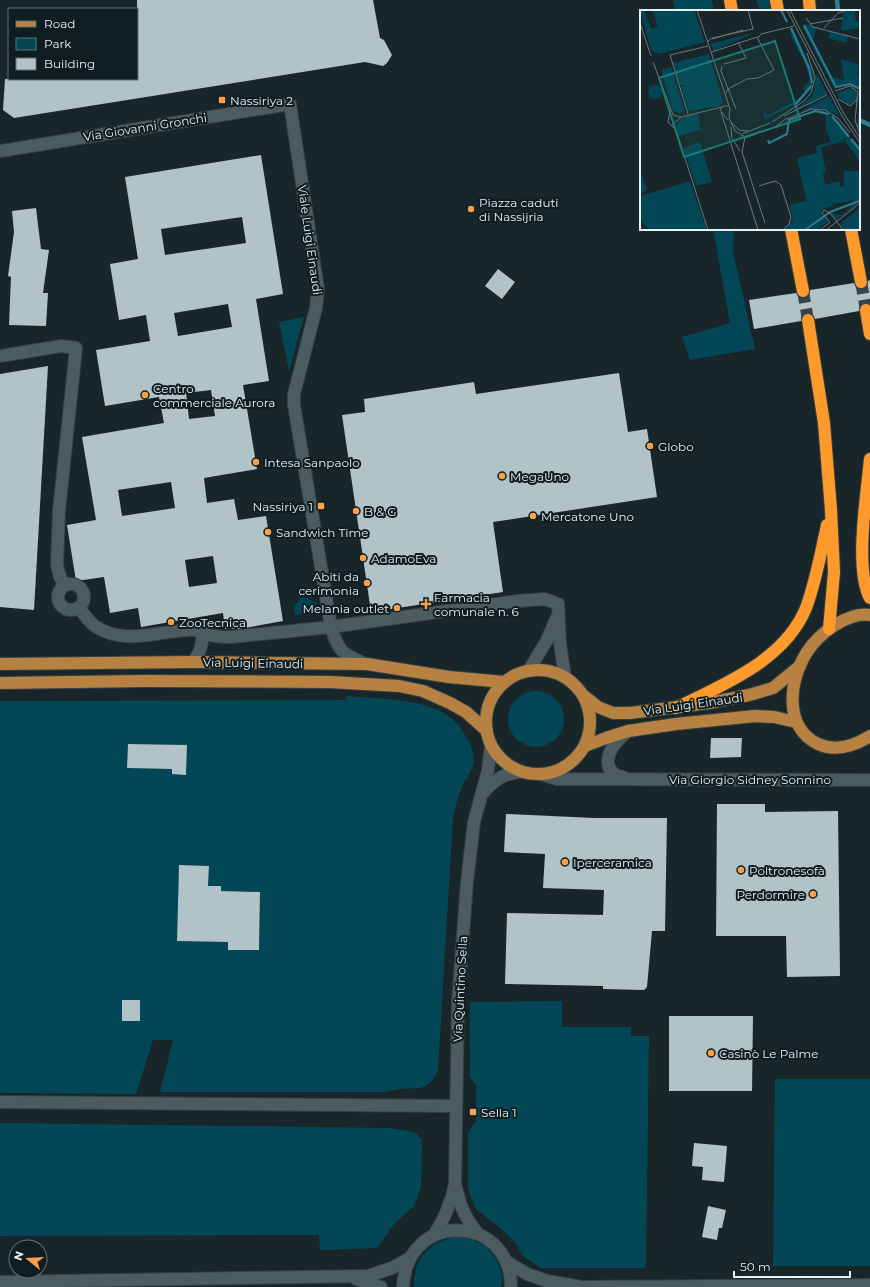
<svg xmlns="http://www.w3.org/2000/svg" width="870" height="1287" font-family="Montserrat,sans-serif">
<style>
.green{fill:#034655;fill-rule:evenodd}
.lines{fill:none;stroke-linecap:round;stroke-linejoin:round}
.stream{stroke:#307c90;stroke-width:4.5}
.building{fill:#b1c3c8;fill-rule:evenodd}
.highway-tunnel{stroke:#374448;stroke-width:12;stroke-dasharray:12 6;stroke-linecap:butt}
.minor-casing{stroke:#354044;stroke-width:14}
.major-casing{stroke:#354044;stroke-width:14}
.highway-casing{stroke:#354044;stroke-width:14}
.minor{stroke:#4b5c60;stroke-width:12}
.major{stroke:#b68141;stroke-width:12}
.highway{stroke:#fe9a2c;stroke-width:12}
.poi-dot{fill:#f8a04b;stroke:#0e1d21;stroke-width:1.5}
.labels{text-anchor:middle;dominant-baseline:central;stroke-width:4;stroke-linejoin:round;paint-order:stroke}
.poi-label{font-size:12px;fill:#e7f0f3;stroke:#0e1d21;text-anchor:start}
.street-label{font-size:12px;fill:#e7f0f3;stroke:#0e1d21}
.inset-river{fill:none;stroke:#307c90;stroke-width:2}
.inset-road{fill:none;stroke:#6b777a;stroke-width:1}
.view{fill:#1a7c75;fill-opacity:0.15;stroke:#1a7c75;stroke-width:2}
.inset-edge{fill:none;stroke:#e7f0f3;stroke-width:2}
</style>
<rect width="100%" height="100%" fill="#18262a"/>
<g class="green">
<polygon points="673,0 712,0 714,11 675,11"/>
<polygon points="756,0 770,0 772,11 760,11"/>
<polygon points="713,229 734,229 733,251 755,349 690,360 682,337 730,323"/>
<polygon points="304,317 289,371 279,322"/>
<polygon points="302,597 316,602 319,613 295,615 294,606"/>
<circle cx="536" cy="719" r="28"/>
<path d="M 346,696 C 374,698 418,699 442,712 C 452,717 460,726 465,735 C 471,744 475,754 473,764 C 472,772 467,776 464,783 C 458,794 456,805 453,818 L 438,1070 C 428,1092 421,1087 401,1089 C 396,1089 390,1091 385,1092 L 160,1092 L 173,1040 L 153,1040 L 136,1094 L 0,1093 L 0,701 L 346,700 ZM 128,744 L 187,745 L 186,774 L 172,774 L 172,769 L 127,768 ZM 179,865 L 209,866 L 208,886 L 221,886 L 221,891 L 260,892 L 259,950 L 229,950 L 228,942 L 177,941 ZM 122,1000 L 140,1000 L 140,1021 L 122,1021 Z"/>
<polygon points="562,1001 562,1027 631,1027 631,1036 649,1036 646,1268 541,1268 523,1256 514,1241 500,1228 477,1210 471,1198 468,1187 468,1133 476,1120 476,1085 470,1077 470,1002"/>
<polygon points="775,1079 870,1079 870,1266 773,1266"/>
<polygon points="0,1123 390,1128 415,1132 422,1140 421,1187 414,1206 394,1224 377,1248 320,1250 319,1235 0,1236"/>
<path d="M 454,1237 C 459,1237 465,1237 470,1239 C 490,1245 506,1266 501,1287 L 414,1287 C 414,1258 427,1244 454,1237 Z"/>
</g>
<g class="lines">
<g class="stream">
<polyline points="837,0 838,11"/>
<polyline points="859,120 870,125"/>
</g>
</g>
<g class="building">
<polygon points="137,0 373,0 380,38 384,40 392,55 387,63 383,66 365,62 14,118 3,110 5,79 137,79"/>
<path d="M 261,155 L 283,294 L 256,299 L 269,381 L 243,385 L 257,469 L 204,478 L 207,503 L 234,499 L 238,520 L 266,516 L 283,621 L 239,629 L 225,629 L 223,613 L 141,627 L 138,608 L 110,613 L 104,577 L 76,581 L 67,525 L 96,520 L 82,437 L 164,423 L 159,397 L 105,406 L 96,350 L 150,341 L 146,315 L 119,320 L 110,264 L 138,259 L 125,177 ZM 242,217 L 246,243 L 165,255 L 161,229 ZM 228,304 L 232,327 L 178,336 L 174,313 ZM 211,390 L 215,416 L 189,419 L 186,393 ZM 171,482 L 175,508 L 122,516 L 118,490 ZM 213,556 L 217,583 L 189,587 L 185,560 Z"/>
<polygon points="36,208 41,249 49,250 43,293 48,293 46,326 9,325 11,277 8,276 14,232 12,211"/>
<polygon points="498,269 515,282 502,299 485,286"/>
<polygon points="870,280 870,304 865,303 862,304 859,307 859,311 815,319 811,313 806,313 801,317 801,321 754,329 749,300 796,293 798,296 804,298 808,296 810,290 854,283 856,287 862,289 866,287 868,281"/>
<polygon points="48,366 34,610 0,607 0,374"/>
<polygon points="619,373 628,432 647,429 657,497 493,522 503,592 371,612 342,415 365,412 364,399 474,382 476,394"/>
<polygon points="711,738 742,738 741,757 710,758"/>
<polygon points="128,744 187,745 186,775 172,774 172,769 127,768"/>
<polygon points="717,804 765,804 765,812 838,811 840,976 787,977 786,936 716,936"/>
<polygon points="506,814 594,818 667,818 665,931 652,931 647,987 644,990 603,989 603,986 505,984 507,913 603,915 604,890 543,888 545,854 504,852"/>
<polygon points="179,865 209,866 208,886 221,886 221,891 260,892 259,950 228,950 228,942 177,941"/>
<rect x="122" y="1000" width="18" height="21"/>
<polygon points="669,1016 753,1016 752,1091 669,1091"/>
<polygon points="694,1143 727,1146 724,1182 702,1180 703,1167 692,1166"/>
<polygon points="708,1206 726,1210 722,1228 719,1228 717,1240 702,1237"/>
</g>
<g class="lines">
<g class="highway-tunnel">
<polyline points="861,282 866,310"/>
<polyline points="803,291 808,320"/>
</g>
<defs>
<g id="minor">
<path d="M 0,151 L 290,104 L 318,289 L 316,308 L 294,394 L 294,405 L 331,627 C 339,652 341,653 365,664"/>
<polyline points="0,356 61,346 76,348 59,511 57,565 60,577 65,585"/>
<circle cx="71" cy="597" r="13"/>
<path d="M 79,608 C 84,614 89,622 95,626 C 124,646 158,631 189,630 C 196,629 203,633 210,635 C 217,637 224,637 231,637 L 331,627 L 517,601 L 545,599 L 558,604 L 560,644 L 565,677"/>
<path d="M 193,662 C 201,651 202,645 203,632"/>
<polyline points="529,670 547,640 557,617"/>
<polyline points="540,774 557,779 870,780"/>
<path d="M 623,777 C 605,774 605,758 614,745 C 618,740 623,735 628,731"/>
<path d="M 483,793 C 494,780 504,773 521,772"/>
<polyline points="0,1102 456,1106"/>
<path d="M 456,1187 C 461,1209 465,1217 478,1234"/>
<path d="M 434,1235 C 445,1218 451,1204 455,1184 L 458,1002 L 467,882 L 474,822 L 488,770 L 491,745"/>
<polyline points="507,1262 527,1274 547,1281 577,1286"/>
<polyline points="356,1279 381,1287"/>
<polyline points="0,1282 368,1276 392,1268 410,1258"/>
<path d="M 403,1287 C 406,1210 511,1213 511,1287"/>
<polyline points="572,1287 870,1285"/>
</g>
<g id="major">
<path d="M 870,615 C 858,613 845,619 835,625 C 824,632 814,641 807,652 C 789,680 783,727 818,744 C 836,752 854,746 870,736"/>
<polyline points="0,664 193,662 367,664 449,677 504,682"/>
<circle cx="538" cy="722" r="52"/>
<polyline points="0,683 145,681 330,682 399,686 423,691 450,703 466,712 487,731"/>
<polyline points="584,696 598,707 613,713 630,713 709,703 749,695 773,688 800,666"/>
<polyline points="585,746 606,738 628,731 676,724 755,716 774,717 796,722"/>
</g>
<g id="highway">
<polyline points="730,0 732,11"/>
<polyline points="776,0 778,11"/>
<polyline points="809,0 810,11"/>
<polyline points="791,229 803,291"/>
<polyline points="851,229 861,282"/>
<polyline points="866,310 870,334"/>
<polyline points="808,320 824,423 831,510 834,572 829,629"/>
<path d="M 870,459 C 867,493 854,569 870,598"/>
<path d="M 676,708 C 724,684 784,661 806,608 C 816,581 821,552 827,525"/>
</g>
</defs>
<use href="#minor" class="minor-casing"/>
<use href="#major" class="major-casing"/>
<use href="#highway" class="highway-casing"/>
<use href="#minor" class="minor"/>
<use href="#major" class="major"/>
<use href="#highway" class="highway"/>
</g>
<g class="poi-dot">
<rect x="218" y="96" width="8" height="8" rx="2"/>
<circle cx="471" cy="209" r="4"/>
<circle cx="145" cy="395" r="4"/>
<circle cx="650" cy="446" r="4"/>
<circle cx="256" cy="462" r="4"/>
<circle cx="502" cy="476" r="4"/>
<rect x="317" y="502" width="8" height="8" rx="2"/>
<circle cx="356" cy="511" r="4"/>
<circle cx="533" cy="516" r="4"/>
<circle cx="268" cy="532" r="4"/>
<circle cx="363" cy="558" r="4"/>
<circle cx="367" cy="583" r="4"/>
<path d="M424 598h4v4h4v4h-4v4h-4v-4h-4v-4h4z"/>
<circle cx="397" cy="608" r="4"/>
<circle cx="171" cy="622" r="4"/>
<circle cx="565" cy="862" r="4"/>
<circle cx="741" cy="870" r="4"/>
<circle cx="813" cy="894" r="4"/>
<circle cx="711" cy="1053" r="4"/>
<rect x="469" y="1108" width="8" height="8" rx="2"/>
</g>
<g class="labels">
<g class="poi-label">
<text x="230" y="100">Nassiriya 2</text>
<text x="479" y="202">Piazza caduti<tspan x="479" dy="14">di Nassijria</tspan></text>
<text x="153" y="388">Centro<tspan x="153" dy="14">commerciale Aurora</tspan></text>
<text x="658" y="446">Globo</text>
<text x="264" y="462">Intesa Sanpaolo</text>
<text x="510" y="476">MegaUno</text>
<text x="313" y="506" text-anchor="end">Nassiriya 1</text>
<text x="364" y="511">B &amp; G</text>
<text x="541" y="516">Mercatone Uno</text>
<text x="276" y="532">Sandwich Time</text>
<text x="371" y="558">AdamoEva</text>
<text x="359" y="576" text-anchor="end">Abiti da<tspan x="359" dy="14">cerimonia</tspan></text>
<text x="434" y="597">Farmacia<tspan x="434" dy="14">comunale n. 6</tspan></text>
<text x="389" y="608" text-anchor="end">Melania outlet</text>
<text x="179" y="622">ZooTecnica</text>
<text x="573" y="862">Iperceramica</text>
<text x="749" y="870">Poltronesofà</text>
<text x="805" y="894" text-anchor="end">Perdormire</text>
<text x="719" y="1053">Casinò Le Palme</text>
<text x="481" y="1112">Sella 1</text>
</g>
<g class="street-label">
<text transform="translate(145 127) rotate(-9)">Via Giovanni Gronchi</text>
<text transform="translate(310 240) rotate(82)">Viale Luigi Einaudi</text>
<text transform="translate(253 663) rotate(1)">Via Luigi Einaudi</text>
<text transform="translate(693 704) rotate(-8)">Via Luigi Einaudi</text>
<text x="750" y="779">Via Giorgio Sidney Sonnino</text>
<text transform="translate(460 989) rotate(-87)">Via Quintino Sella</text>
</g>
</g>
<g transform="translate(640 10)">
<rect width="220" height="220" fill="#18262a"/>
<path d="M 0,0 L 4,0 L 11,19 L 18,17 L 12,0 L 54,0 L 65,32 L 19,44 L 11,40 ZM 203,0 L 215,0 L 215,7 L 217,12 L 220,11 L 220,18 L 201,21 ZM 151,13 L 116,22 L 74,41 L 70,34 ZM 169,14 L 176,19 L 173,31 L 192,67 L 204,70 L 201,49 L 220,55 L 217,63 L 220,64 L 220,79 L 208,73 L 194,78 L 162,16 ZM 153,18 L 172,60 L 174,67 L 171,80 L 158,93 L 125,109 L 123,104 L 124,102 L 127,106 L 155,91 L 165,82 L 163,79 L 170,70 L 165,54 L 151,26 L 150,19 ZM 190,21 L 208,26 L 206,33 L 188,28 ZM 69,44 L 83,92 L 80,96 L 49,101 L 41,77 L 45,75 L 40,75 L 33,53 ZM 31,57 L 44,99 L 44,102 L 40,103 L 33,101 L 21,60 ZM 177,64 L 187,84 L 154,101 L 172,86 ZM8 82a7 7 0 1 1 14 0a7 7 0 1 1-14 0ZM 211,78 L 217,82 L 218,89 L 209,95 L 201,90 L 196,83 ZM 189,86 L 199,105 L 180,98 L 158,103 ZM 182,100 L 199,111 L 210,127 L 195,132 L 211,128 L 220,138 L 220,152 L 205,131 L 181,137 L 186,162 L 183,163 L 185,175 L 199,171 L 201,177 L 204,176 L 204,161 L 220,161 L 220,192 L 196,210 L 191,203 L 202,205 L 217,190 L 192,194 L 193,196 L 181,200 L 182,206 L 164,220 L 144,220 L 153,210 L 149,195 L 166,191 L 157,148 L 177,143 L 176,136 L 191,132 L 186,119 L 185,104 L 176,102 L 162,104 ZM 58,102 L 60,120 L 39,126 L 36,117 L 40,109 ZM 60,132 L 72,172 L 56,176 L 43,138 ZM 0,160 L 7,180 L 0,184 ZM 50,171 L 67,220 L 9,220 L 0,208 L 0,186 ZM 220,198 L 220,220 L 204,220 L 200,214 ZM 185,206 L 188,211 L 177,220 L 168,220 Z" fill="#034655"/>
<path class="inset-river" d="M 141,0 L 147,12M 164,15 L 196,77 L 210,74 L 220,79M 151,18 L 169,58 L 172,73M 156,94 L 171,76M 192,106 L 209,127M 219,117 L 220,100M 211,129 L 220,140M 128,130 L 129,133 L 147,124 L 149,110 L 175,101 L 189,104M 165,220 L 190,202 L 219,191"/>
<path class="inset-road" d="M 57,0 L 90,99 L 89,108 L 95,121 L 105,127 L 102,142 L 125,213M 147,0 L 202,106 L 220,133M 150,0 L 204,104 L 220,128M 166,8 L 173,17 L 220,29M 0,13 L 11,46M 170,14 L 203,8M 184,18 L 198,3 L 207,0M 118,28 L 121,24 L 154,16M 72,29 L 103,20M 68,31 L 72,28 L 113,19 L 108,0M 72,42 L 117,27M 13,52 L 33,105M 84,54 L 106,48 L 98,32M 82,56 L 81,61 L 96,99M 195,81 L 210,76 L 218,82 L 215,110 L 220,124M 86,83 L 88,79 L 107,69 L 118,68 L 134,60 L 117,27M 198,89 L 210,96 L 218,89M 30,100 L 28,112 L 36,120 L 68,220M 81,102 L 118,220M 48,104 L 30,45 L 68,36M 33,105 L 41,107 L 82,97M 144,106 L 187,85M 147,109 L 171,99 L 185,100 L 198,108 L 210,123M 88,110 L 80,100 L 83,96 L 88,96M 91,112 L 99,120 L 108,121M 132,112 L 164,91 L 171,83 L 175,67 L 167,43M 32,115 L 41,107M 91,117 L 92,128 L 100,141M 135,117 L 147,108M 102,124 L 130,113M 105,128 L 132,118M 119,176 L 135,171 L 141,175 L 151,207 L 149,214 L 143,220M 180,220 L 190,212 L 182,203 L 184,200 L 191,204 L 203,220M 186,220 L 220,193"/>
<path class="view" d="M 135,31 L 160,109 L 44,147 L 19,68 Z"/>
<rect width="220" height="220" class="inset-edge"/>
</g>
<rect x="8" y="8" width="130" height="72" fill="#0e1d21" stroke="#657175"/>
<rect x="16" y="21" width="20" height="6" fill="#b68141" stroke="#657175"/>
<text x="44" y="28" font-size="12" fill="#e7f0f3">Road</text>
<rect x="16" y="38" width="20" height="12" fill="#034655" stroke="#657175"/>
<text x="44" y="48" font-size="12" fill="#e7f0f3">Park</text>
<rect x="16" y="58" width="20" height="12" fill="#b1c3c8" stroke="#657175"/>
<text x="44" y="68" font-size="12" fill="#e7f0f3">Building</text>
<g transform="translate(28 1259) rotate(288)"><circle r="19" fill="#0e1d21" stroke="#657175"/>
<path d="M0-3L7 15L0 10L-7 15Z" fill="#f8a04b"/>
<text y="-6" font-size="11" font-weight="bold" text-anchor="middle" fill="#e7f0f3">N</text>
</g>
<path d="M734 1271v6h116v-6" fill="none" stroke="#e7f0f3" stroke-width="2"/>
<text x="740" y="1271" font-size="12" fill="#e7f0f3" stroke="#0e1d21" stroke-width="3" paint-order="stroke">50 m</text>
</svg>
